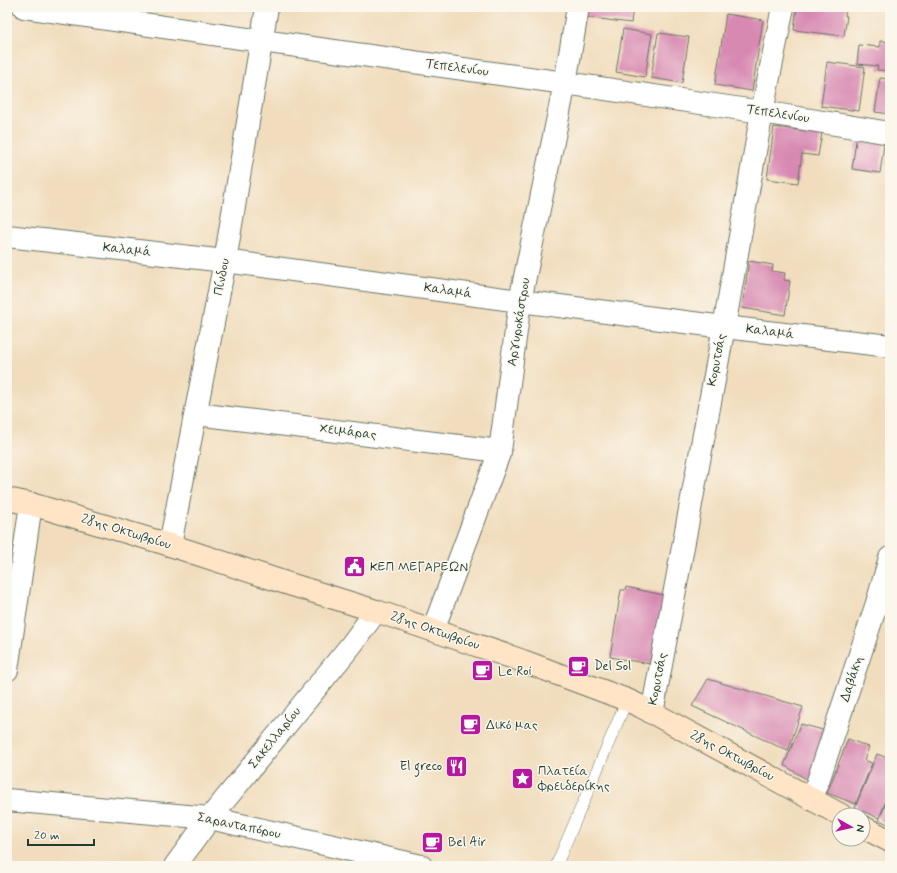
<svg xmlns="http://www.w3.org/2000/svg" width="897" height="873" font-family="Mynerve,sans-serif">
<style>
.building{fill:#d889b2}
.lines{fill:none;stroke-linecap:round;stroke-linejoin:round}
.lane-casing{stroke:#687564;stroke-width:12}
.street-casing{stroke:#687564;stroke-width:24}
.secondary-casing{stroke:#687564;stroke-width:24}
.lane{stroke:#fff;stroke-width:11}
.street{stroke:#fff;stroke-width:22}
.secondary{stroke:#ffe4c6;stroke-width:22}
.labels{text-anchor:middle;dominant-baseline:central;stroke-width:3;stroke-linejoin:round;paint-order:stroke}
.street-label{font-size:13px;fill:#1f3d34;stroke:#fbf7ec}
.poi-label{font-size:13px;fill:#1f3d34;stroke:#fbf7ec;text-anchor:start}
</style>
<rect width="100%" height="100%" fill="#fbf7ec"/>
<filter id="ink" filterUnits="userSpaceOnUse"><feTurbulence type="fractalNoise" baseFrequency=".025" numOctaves="2"/><feDisplacementMap in="SourceGraphic" scale="8" xChannelSelector="R" yChannelSelector="G"/><feConvolveMatrix kernelMatrix="1 2 1 2 8 2 1 2 1" color-interpolation-filters="sRGB"/></filter>
<filter id="wash" filterUnits="userSpaceOnUse"><feTurbulence type="fractalNoise" baseFrequency=".012" numOctaves="4" result="noise"/><feDisplacementMap in="SourceGraphic" scale="16" xChannelSelector="R" yChannelSelector="G"/><feGaussianBlur stdDeviation="0.9" result="paint"/><feColorMatrix in="noise" values="0 0 0 0 0 0 0 0 0 0 0 0 0 0 0 0 0 1.4 0 .05"/><feComposite in="paint" operator="in"/></filter>
<g filter="url(#wash)">
<rect width="100%" height="100%" fill="#f1ddbd"/>
<g id="blocks">
<g class="building">
<polygon points="585,7 633,7 631,23 584,17"/>
<polygon points="797,7 846,7 845,16 847,16 844,36 794,30"/>
<polygon points="726,14 763,20 752,91 715,85"/>
<polygon points="623,29 652,34 645,77 616,72"/>
<polygon points="658,33 689,37 682,83 651,78"/>
<polygon points="880,41 890,42 890,71 877,70 878,66 857,64 859,45 880,47"/>
<polygon points="827,62 865,67 859,111 821,106"/>
<polygon points="880,78 890,79 890,114 875,112"/>
<polygon points="774,127 822,133 818,156 802,154 798,183 767,179"/>
<polygon points="857,133 885,137 880,173 852,169"/>
<polygon points="889,146 890,146 890,165 886,165"/>
<polygon points="749,261 773,265 772,271 785,273 784,280 790,281 785,315 742,308"/>
<polygon points="626,587 668,596 656,665 610,657 621,590 625,590"/>
<polygon points="708,679 803,707 788,751 692,706"/>
<polygon points="801,724 830,732 814,784 784,765"/>
<polygon points="848,739 869,747 864,760 872,763 856,804 827,793"/>
<polygon points="877,754 890,759 890,791 879,818 855,808"/>
<polygon points="890,794 890,825 879,820"/>
</g>
</g>
</g>
<g filter="url(#ink)">
<use href="#blocks" fill-opacity="0" stroke="#687564" stroke-width="1"/>
<g class="lines">
<defs>
<polyline id="lane" points="556,866 627,700"/>
<g id="street">
<polyline points="24,7 262,41 565,83 762,112 890,133"/>
<polyline points="7,236 225,261 520,301 724,327 890,346"/>
<polyline points="196,414 500,451"/>
<polyline points="170,545 225,261 267,7"/>
<polyline points="433,630 500,451 520,301 565,83 578,7"/>
<polyline points="7,670 31,504"/>
<polyline points="652,713 724,327 762,112 783,7"/>
<polyline points="812,799 877,603 890,558"/>
<polyline points="7,800 210,818 421,866"/>
<polyline points="175,866 210,818 352,644 376,611"/>
</g>
<g id="secondary">
<polyline points="7,499 31,504 170,545 286,583 376,611 523,661 627,700 640,706 841,815"/>
<polyline points="863,827 890,841"/>
</g>
</defs>
<use href="#lane" class="lane-casing"/>
<use href="#street" class="street-casing"/>
<use href="#secondary" class="secondary-casing"/>
<use href="#lane" class="lane"/>
<use href="#street" class="street"/>
<use href="#secondary" class="secondary"/>
</g>
</g>
<defs>
<symbol id="civic-square" viewBox="-11 -11 22 22"><rect x="-9" y="-9" width="18" height="18" rx="4" fill="#b5179e" stroke="#fbf7ec"/><path d="M-.6-6.5H3V-4.5H.6V-3L4-1V1h2V6H-6V1h2V-1L-.6-3ZM-1.2 2.5V6h2.4V2.5Z" fill="#fff"/></symbol>
<symbol id="cafe-square" viewBox="-11 -11 22 22"><rect x="-9" y="-9" width="18" height="18" rx="4" fill="#b5179e" stroke="#fbf7ec"/><path d="M-5.5-4.5H6V0H3Q3 3.5 0 3.5H-2.5Q-5.5 3.5-5.5 0ZM3-3.2v2h1.7v-2ZM-6 4.5H4V6H-6Z" fill="#fff"/></symbol>
<symbol id="restaurant-square" viewBox="-11 -11 22 22"><rect x="-9" y="-9" width="18" height="18" rx="4" fill="#b5179e" stroke="#fbf7ec"/><path d="M-5-6h1v4h1v-4h1v4h1v-4h1v5L-1.5 .5V6h-2V.5L-5-1ZM5-6V6H3V1.5H1.5Q1.5-4 5-6Z" fill="#fff"/></symbol>
<symbol id="sight-square" viewBox="-11 -11 22 22"><rect x="-9" y="-9" width="18" height="18" rx="4" fill="#b5179e" stroke="#fbf7ec"/><path d="M0-6L1.8-2.2L6-1.7L2.9 1.2L3.7 5.4L0 3.3L-3.7 5.4L-2.9 1.2L-6-1.7L-1.8-2.2Z" fill="#fff"/></symbol>
</defs>
<g fill-rule="evenodd">
<use href="#civic-square" x="342" y="554" width="25" height="25"/>
<use href="#cafe-square" x="566" y="654" width="25" height="25"/>
<use href="#cafe-square" x="470" y="658" width="25" height="25"/>
<use href="#cafe-square" x="458" y="712" width="25" height="25"/>
<use href="#restaurant-square" x="444" y="754" width="25" height="25"/>
<use href="#sight-square" x="510" y="766" width="25" height="25"/>
<use href="#cafe-square" x="420" y="830" width="25" height="25"/>
</g>
<g class="labels">
<g class="street-label">
<text transform="translate(457 68) rotate(8)">Τεπελενίου</text>
<text transform="translate(778 114) rotate(9)">Τεπελενίου</text>
<text transform="translate(127 250) rotate(6)">Καλαμά</text>
<text transform="translate(222 277) rotate(-79)">Πίνδου</text>
<text transform="translate(448 291) rotate(8)">Καλαμά</text>
<text transform="translate(519 322) rotate(-81)">Αργυροκάστρου</text>
<text transform="translate(770 332) rotate(7)">Καλαμά</text>
<text transform="translate(717 360) rotate(-79)">Κορυτσάς</text>
<text transform="translate(348 432) rotate(7)">Χειμάρας</text>
<text transform="translate(126 532) rotate(17)">28ης Οκτωβρίου</text>
<text transform="translate(435 631) rotate(19)">28ης Οκτωβρίου</text>
<text transform="translate(658 679) rotate(-79)">Κορυτσάς</text>
<text transform="translate(852 679) rotate(-72)">Δαβάκη</text>
<text transform="translate(275 738) rotate(-51)">Σακελλαρίου</text>
<text transform="translate(732 756) rotate(28)">28ης Οκτωβρίου</text>
<text transform="translate(239 826) rotate(12)">Σαρανταπόρου</text>
</g>
<g class="poi-label">
<text x="370" y="567">ΚΕΠ ΜΕΓΑΡΕΩΝ</text>
<text x="594" y="666">Del Sol</text>
<text x="498" y="671">Le Roi</text>
<text x="486" y="725">Δικό μας</text>
<text x="442" y="766" text-anchor="end">El greco</text>
<text x="538" y="771">Πλατεία<tspan x="538" dy="15">Φρειδερίκης</tspan></text>
<text x="448" y="842">Bel Air</text>
</g>
</g>
<rect width="897" height="873" fill="none" stroke="#fbf7ec" stroke-width="24"/>
<g transform="translate(851 827) rotate(98)"><circle r="19" fill="#fbf7ec" stroke="#a3ada2"/>
<path d="M0-3L7 15L0 10L-7 15Z" fill="#b5179e"/>
<text y="-6" font-size="11" font-weight="bold" text-anchor="middle" fill="#1f3d34">N</text>
</g>
<path d="M28 839v6h66v-6" fill="none" stroke="#1f3d34" stroke-width="2"/>
<text x="34" y="839" font-size="12" fill="#1f3d34" stroke="#fbf7ec" stroke-width="3" paint-order="stroke">20 m</text>
</svg>
